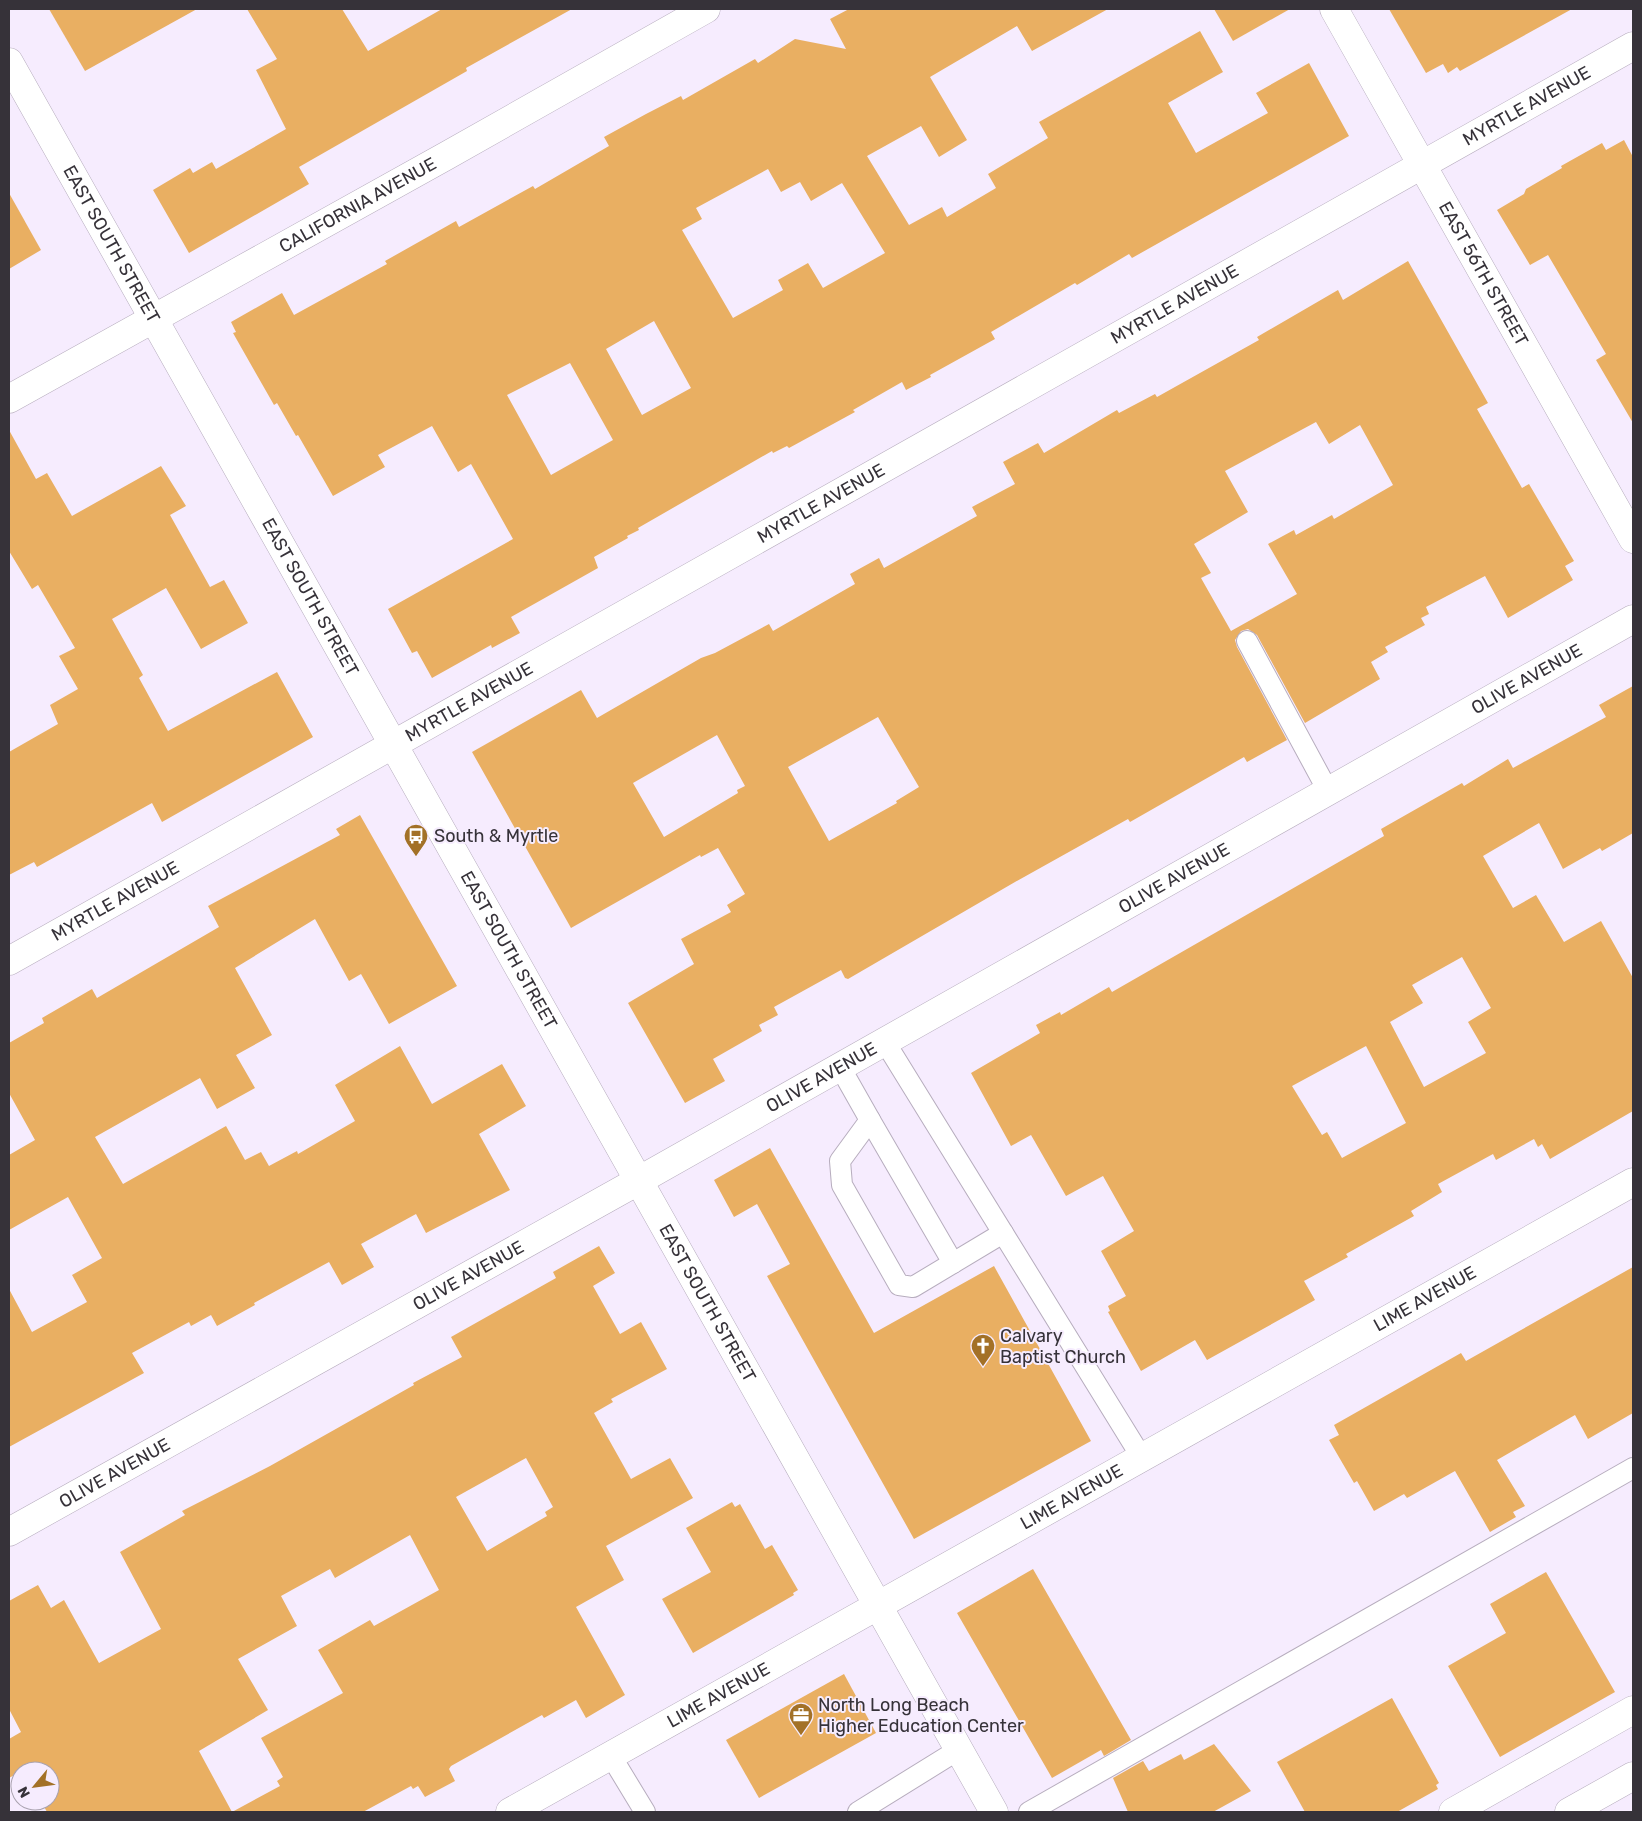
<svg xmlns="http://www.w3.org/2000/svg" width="1642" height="1821" font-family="Rubik,sans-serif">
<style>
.building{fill:#e9af62;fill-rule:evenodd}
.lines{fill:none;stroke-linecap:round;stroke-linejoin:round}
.service-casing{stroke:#b7adbe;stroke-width:22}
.minor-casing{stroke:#b7adbe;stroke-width:29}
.secondary-casing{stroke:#b7adbe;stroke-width:29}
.service{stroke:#fff;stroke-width:20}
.minor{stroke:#fff;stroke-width:28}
.secondary{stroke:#fff;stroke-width:28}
.labels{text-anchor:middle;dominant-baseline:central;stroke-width:4;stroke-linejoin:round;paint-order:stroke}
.street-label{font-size:18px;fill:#363239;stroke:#f6ecfe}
.poi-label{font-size:18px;fill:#363239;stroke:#f6ecfe;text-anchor:start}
</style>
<rect width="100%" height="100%" fill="#f6ecfe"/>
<g class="building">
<polygon points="49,9 197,9 85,71"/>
<polygon points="247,9 342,9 368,51 442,9 572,9 466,68 467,71 299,167 309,184 189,253 153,190 190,168 193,173 212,162 216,169 286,129 256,70 277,59"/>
<path d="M 849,9 L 1108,9 L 1032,51 L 1017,26 L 930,77 L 967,140 L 939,157 L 921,126 L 867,156 L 909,225 L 942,207 L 947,217 L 996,188 L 988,174 L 1048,138 L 1039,122 L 1200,31 L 1223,72 L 1168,103 L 1196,153 L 1268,113 L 1256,93 L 1309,63 L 1349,136 L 1132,258 L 1129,254 L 1077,285 L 1075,283 L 991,332 L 995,339 L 930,375 L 931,377 L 906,390 L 902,382 L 853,410 L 855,412 L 789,448 L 787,446 L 773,453 L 772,451 L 638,528 L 639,530 L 627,536 L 628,538 L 594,557 L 598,568 L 511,617 L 520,633 L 492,648 L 491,645 L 432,678 L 417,651 L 412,653 L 388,609 L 513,539 L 471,464 L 458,472 L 432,426 L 378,455 L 385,467 L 333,496 L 298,435 L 296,436 L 277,403 L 274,405 L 233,333 L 236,332 L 231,322 L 282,293 L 294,315 L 387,264 L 385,261 L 456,221 L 459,227 L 533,186 L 535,189 L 609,146 L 604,137 L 646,114 L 681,96 L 683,100 L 755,59 L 758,63 L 795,39 L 846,49 L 830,19 ZM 768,169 L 781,192 L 800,182 L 811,201 L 842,183 L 885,253 L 823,288 L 808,263 L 778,280 L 783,290 L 733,318 L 682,230 L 702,219 L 696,208 ZM 654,321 L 691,388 L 642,415 L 606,349 ZM 570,363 L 613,440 L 551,475 L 507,395 Z"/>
<polygon points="1214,9 1290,9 1233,41"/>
<polygon points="1389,9 1572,9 1460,71 1457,67 1448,73 1443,64 1426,73"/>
<polygon points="1624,140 1633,157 1633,423 1596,360 1606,354 1548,255 1530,265 1497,210 1524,194 1526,189 1562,168 1561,166 1602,143 1606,150"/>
<polygon points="9,193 41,250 9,269"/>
<path d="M 1408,261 L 1488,403 L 1477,409 L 1522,488 L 1529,484 L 1574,561 L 1565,566 L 1573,580 L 1508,618 L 1485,576 L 1426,607 L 1429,614 L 1421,618 L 1425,625 L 1385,647 L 1388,652 L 1371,662 L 1380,679 L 1305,723 L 1257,635 L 1248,629 L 1241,631 L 1235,640 L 1237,647 L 1287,740 L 1247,762 L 1244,757 L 1130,822 L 1128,819 L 1015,882 L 848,979 L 845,978 L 841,970 L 774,1007 L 778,1015 L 759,1025 L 762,1031 L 713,1059 L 725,1081 L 685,1103 L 628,1003 L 694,964 L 681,939 L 731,912 L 727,905 L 745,894 L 718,848 L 701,857 L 700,855 L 571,928 L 472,752 L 581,690 L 597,718 L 701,658 L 715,653 L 769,624 L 773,631 L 855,584 L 850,574 L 879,558 L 884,568 L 977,516 L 972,507 L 1015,484 L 1003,462 L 1038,443 L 1044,453 L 1117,410 L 1119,413 L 1155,394 L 1157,397 L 1259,340 L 1257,337 L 1338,290 L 1343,300 ZM 1316,422 L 1329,444 L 1360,425 L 1393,485 L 1334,519 L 1332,515 L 1296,535 L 1294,530 L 1268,544 L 1297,594 L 1231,631 L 1201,578 L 1211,573 L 1194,544 L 1248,512 L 1225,471 ZM 878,717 L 919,787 L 896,801 L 897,803 L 829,841 L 788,767 ZM 717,735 L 745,786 L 737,790 L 738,793 L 664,837 L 633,783 Z"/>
<polygon points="9,430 36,479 47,473 72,516 161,466 186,506 170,515 210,587 224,580 248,623 201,649 166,588 112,619 143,675 139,678 168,731 277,672 313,737 162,822 152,803 37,867 34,862 9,875 9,752 58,724 50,705 78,689 59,656 75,648 38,585 32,589 9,551"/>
<path d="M 1633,686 L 1633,833 L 1602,851 L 1600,848 L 1563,869 L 1539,823 L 1483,856 L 1513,908 L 1536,895 L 1564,942 L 1601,921 L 1633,978 L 1633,1111 L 1550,1159 L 1542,1144 L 1538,1147 L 1534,1139 L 1496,1160 L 1493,1154 L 1438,1184 L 1442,1192 L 1411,1211 L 1414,1216 L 1346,1254 L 1348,1257 L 1304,1281 L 1315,1300 L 1207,1360 L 1195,1340 L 1141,1371 L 1108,1312 L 1110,1311 L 1108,1306 L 1126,1296 L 1101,1251 L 1134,1231 L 1103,1176 L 1066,1196 L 1031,1135 L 1011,1146 L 971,1073 L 1040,1033 L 1036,1025 L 1060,1012 L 1061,1015 L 1109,987 L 1112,992 L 1384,836 L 1381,829 L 1462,783 L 1464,786 L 1508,759 L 1513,768 L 1606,717 L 1599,705 ZM 1462,957 L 1491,1008 L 1468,1022 L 1486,1053 L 1424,1087 L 1390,1022 L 1423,1003 L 1412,985 ZM 1366,1046 L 1406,1123 L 1342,1158 L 1327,1132 L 1322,1135 L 1292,1086 Z"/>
<polygon points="360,815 457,986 389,1024 361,974 349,981 315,919 235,968 272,1035 236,1055 255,1088 217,1109 200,1078 95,1137 123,1184 226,1126 245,1160 261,1152 269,1166 297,1151 298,1154 355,1121 335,1085 400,1046 432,1104 502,1064 526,1106 479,1134 510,1190 426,1233 416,1214 361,1244 374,1267 342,1285 329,1262 254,1303 255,1305 217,1326 211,1315 191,1326 189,1322 132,1353 144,1373 9,1447 9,1289 32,1332 87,1302 72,1275 102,1258 68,1197 9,1230 9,1155 35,1140 9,1093 9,1043 44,1023 42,1018 92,989 97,998 219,927 208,906 340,835 336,829"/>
<polygon points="770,1148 874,1333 994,1266 1091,1441 914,1539 767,1276 790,1264 757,1204 734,1217 714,1180"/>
<path d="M 599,1246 L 615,1273 L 593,1286 L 620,1334 L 641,1322 L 667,1369 L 611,1399 L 613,1402 L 594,1413 L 631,1479 L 670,1458 L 693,1498 L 606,1546 L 624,1580 L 576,1607 L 625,1695 L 586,1718 L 576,1700 L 544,1718 L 542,1715 L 451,1766 L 449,1769 L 455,1781 L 425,1797 L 418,1786 L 413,1789 L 411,1786 L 363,1812 L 47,1812 L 41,1801 L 50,1801 L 50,1771 L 23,1770 L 9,1778 L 9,1739 L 21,1732 L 9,1709 L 9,1601 L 38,1585 L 51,1608 L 64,1600 L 99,1663 L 161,1629 L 120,1552 L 185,1515 L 182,1511 L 270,1466 L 414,1385 L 413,1383 L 462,1357 L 451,1337 L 556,1278 L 553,1272 ZM 526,1458 L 553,1507 L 545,1512 L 547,1516 L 487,1551 L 456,1497 ZM 410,1535 L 439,1590 L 374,1626 L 370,1620 L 318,1650 L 343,1693 L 261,1738 L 283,1777 L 277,1781 L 280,1786 L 232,1812 L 199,1751 L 268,1710 L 238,1659 L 297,1626 L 281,1596 L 330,1569 L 335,1578 Z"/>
<polygon points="1633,1267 1633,1413 1588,1439 1575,1415 1497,1460 1525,1506 1513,1512 1516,1517 1490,1532 1455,1471 1407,1498 1404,1494 1374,1511 1357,1481 1354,1483 1329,1440 1339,1435 1334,1425 1461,1353 1466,1361"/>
<polygon points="732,1502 735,1507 740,1504 765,1549 772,1545 798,1590 793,1593 794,1595 693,1653 662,1599 711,1572 686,1528"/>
<polygon points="1033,1569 1131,1740 1104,1756 1101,1750 1052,1778 957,1613"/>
<polygon points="1546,1572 1615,1692 1500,1757 1448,1666 1506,1633 1490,1604"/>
<polygon points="844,1674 876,1733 759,1798 726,1740"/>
<polygon points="1392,1698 1439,1783 1436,1785 1438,1789 1397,1812 1305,1812 1277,1762"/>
<polygon points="1214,1744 1251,1791 1213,1812 1128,1812 1113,1778 1143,1761 1149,1771 1181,1754 1184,1760"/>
</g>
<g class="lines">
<defs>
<g id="service">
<polyline points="1247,641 1328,791"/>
<polyline points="885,1042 1142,1458"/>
<polyline points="840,1067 870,1120 840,1161 842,1185 899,1285 913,1287 1003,1233"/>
<polyline points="870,1120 953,1263"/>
<polyline points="611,1756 645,1812"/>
<polyline points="858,1812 958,1750"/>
<polyline points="1029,1812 1633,1468"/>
</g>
<g id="minor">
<path id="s1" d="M 1334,9 L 1633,539"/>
<path id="s2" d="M 9,399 L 446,156 L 706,9"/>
<path id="s3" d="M 9,961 L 1633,46"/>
<path id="s4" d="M 9,1532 L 638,1181 L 1633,619"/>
<path id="s5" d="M 510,1812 L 1633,1182"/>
</g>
<g id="secondary">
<path id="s6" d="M 9,62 L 994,1812"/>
<polyline points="1453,1812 1633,1710"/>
<polyline points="1569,1812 1633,1776"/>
</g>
</defs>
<use href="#service" class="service-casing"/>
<use href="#minor" class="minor-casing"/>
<use href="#secondary" class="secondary-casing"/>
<use href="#service" class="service"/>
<use href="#minor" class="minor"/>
<use href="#secondary" class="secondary"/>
</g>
<defs>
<symbol id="bus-pin" viewBox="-11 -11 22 30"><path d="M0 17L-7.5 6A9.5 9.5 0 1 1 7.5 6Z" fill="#a37127" stroke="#f6ecfe"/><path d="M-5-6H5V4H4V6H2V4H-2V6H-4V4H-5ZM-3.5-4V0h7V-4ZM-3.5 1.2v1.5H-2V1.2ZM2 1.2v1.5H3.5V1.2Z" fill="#fff"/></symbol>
<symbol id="church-pin" viewBox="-11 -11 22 30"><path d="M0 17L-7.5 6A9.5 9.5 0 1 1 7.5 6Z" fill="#a37127" stroke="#f6ecfe"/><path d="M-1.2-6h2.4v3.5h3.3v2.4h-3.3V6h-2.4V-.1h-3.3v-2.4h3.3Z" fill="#fff"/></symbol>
<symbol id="office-pin" viewBox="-11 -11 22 30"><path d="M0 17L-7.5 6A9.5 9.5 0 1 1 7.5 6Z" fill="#a37127" stroke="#f6ecfe"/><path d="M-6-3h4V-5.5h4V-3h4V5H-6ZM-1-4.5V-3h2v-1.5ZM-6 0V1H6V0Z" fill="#fff"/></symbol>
</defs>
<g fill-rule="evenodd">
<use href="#bus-pin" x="402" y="822" width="28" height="38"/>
<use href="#church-pin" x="969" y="1332" width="28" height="38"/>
<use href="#office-pin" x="787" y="1701" width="28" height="38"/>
</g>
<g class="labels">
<g class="street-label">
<text stroke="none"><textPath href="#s3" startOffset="1742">MYRTLE AVENUE</textPath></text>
<text stroke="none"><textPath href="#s2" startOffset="399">CALIFORNIA AVENUE</textPath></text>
<text stroke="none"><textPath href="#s6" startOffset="209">EAST SOUTH STREET</textPath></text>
<text stroke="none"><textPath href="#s1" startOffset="304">EAST 56TH STREET</textPath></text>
<text stroke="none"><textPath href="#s3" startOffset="1338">MYRTLE AVENUE</textPath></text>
<text stroke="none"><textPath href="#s3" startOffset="932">MYRTLE AVENUE</textPath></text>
<text stroke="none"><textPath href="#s6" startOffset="614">EAST SOUTH STREET</textPath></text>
<text stroke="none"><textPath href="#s4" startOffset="1741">OLIVE AVENUE</textPath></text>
<text stroke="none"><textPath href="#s3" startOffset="528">MYRTLE AVENUE</textPath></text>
<text stroke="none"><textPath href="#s4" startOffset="1336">OLIVE AVENUE</textPath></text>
<text stroke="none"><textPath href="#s3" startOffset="122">MYRTLE AVENUE</textPath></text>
<text stroke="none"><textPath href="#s6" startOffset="1019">EAST SOUTH STREET</textPath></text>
<text stroke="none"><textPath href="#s4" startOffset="931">OLIVE AVENUE</textPath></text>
<text stroke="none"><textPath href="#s4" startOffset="526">OLIVE AVENUE</textPath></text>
<text stroke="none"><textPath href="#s5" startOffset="1049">LIME AVENUE</textPath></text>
<text stroke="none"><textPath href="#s6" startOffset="1424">EAST SOUTH STREET</textPath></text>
<text stroke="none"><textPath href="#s4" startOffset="121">OLIVE AVENUE</textPath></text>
<text stroke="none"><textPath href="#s5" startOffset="644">LIME AVENUE</textPath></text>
<text stroke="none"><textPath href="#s5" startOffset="239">LIME AVENUE</textPath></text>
</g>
<g class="poi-label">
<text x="434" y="836">South &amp; Myrtle</text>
<text x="1000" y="1336">Calvary<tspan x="1000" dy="21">Baptist Church</tspan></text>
<text x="818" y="1705">North Long Beach<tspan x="818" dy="21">Higher Education Center</tspan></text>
</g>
</g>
<rect width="1642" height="1821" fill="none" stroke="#363239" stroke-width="20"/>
<g transform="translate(35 1786) rotate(241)"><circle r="24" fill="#f6ecfe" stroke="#a9a2af"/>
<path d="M0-4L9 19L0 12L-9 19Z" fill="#a37127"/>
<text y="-8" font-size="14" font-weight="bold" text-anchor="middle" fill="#363239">N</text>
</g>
</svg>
